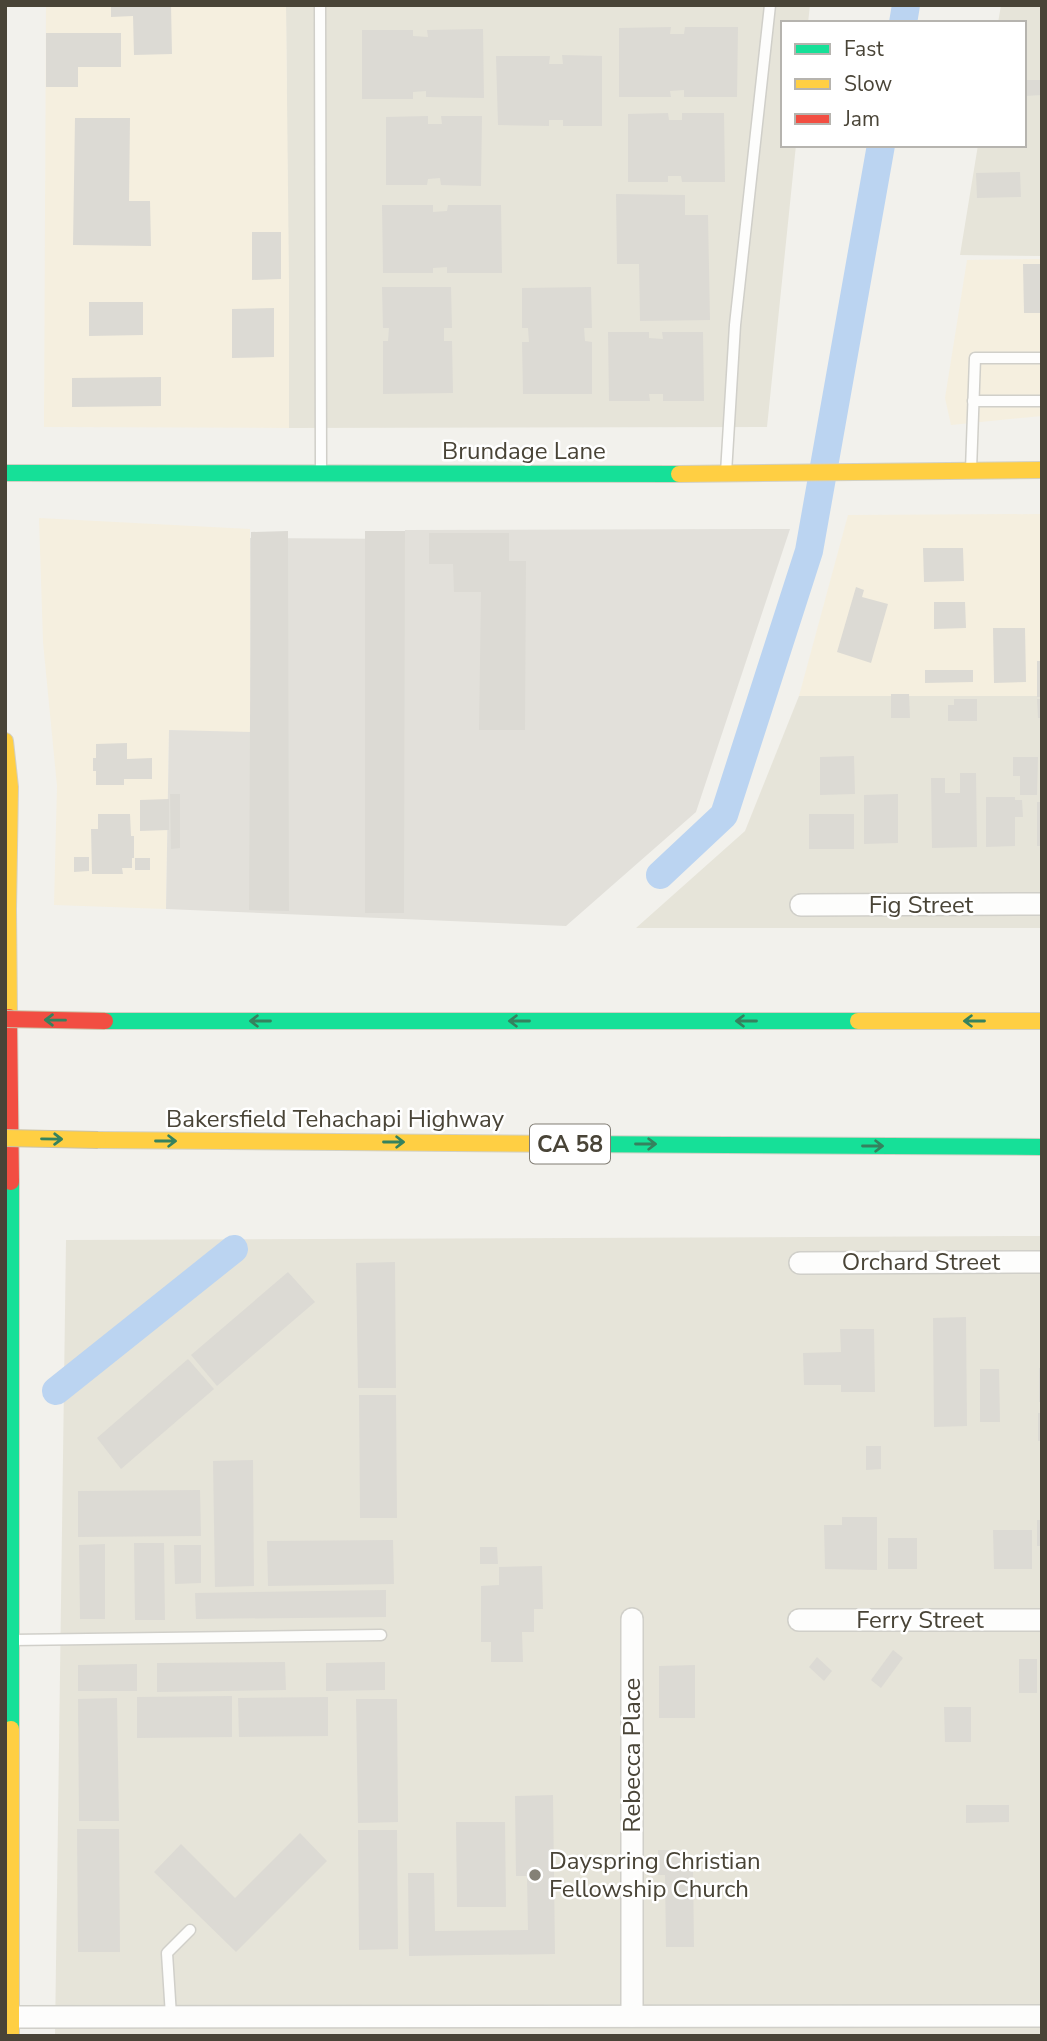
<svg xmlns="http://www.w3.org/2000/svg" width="1047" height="2041" font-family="'Nunito Sans',sans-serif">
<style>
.residential{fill:#e6e4d9}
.commercial{fill:#f5efdf}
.industrial{fill:#e2e0da}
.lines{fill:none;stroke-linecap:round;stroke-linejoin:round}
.canal{stroke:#bbd4f1;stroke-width:28}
.building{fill:#dcdad4}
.lane-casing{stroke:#d0cfc9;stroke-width:13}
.street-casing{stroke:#d0cfc9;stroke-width:24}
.fast-casing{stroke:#d2d0c3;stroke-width:18}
.slow-casing{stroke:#d2d0c3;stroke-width:18}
.jam-casing{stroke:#d2d0c3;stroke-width:18}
.lane{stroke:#fdfdfc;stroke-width:10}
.street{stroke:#fdfdfc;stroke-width:21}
.fast{stroke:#16e098;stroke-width:16}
.slow{stroke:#ffcf43;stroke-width:16}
.jam{stroke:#f24e42;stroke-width:16}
.slow-bridge-casing{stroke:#cac2a7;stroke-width:18;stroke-linecap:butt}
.jam-bridge-casing{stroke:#cac2a7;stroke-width:18;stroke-linecap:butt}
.slow-bridge{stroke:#ffcf43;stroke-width:16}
.jam-bridge{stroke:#f24e42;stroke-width:16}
.oneway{stroke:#35825e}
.poi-dot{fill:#848176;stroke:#fff;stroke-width:2.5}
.labels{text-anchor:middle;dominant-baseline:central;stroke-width:5;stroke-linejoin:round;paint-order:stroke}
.shield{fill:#fff;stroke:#807c73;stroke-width:2}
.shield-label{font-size:23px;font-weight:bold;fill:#494437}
.street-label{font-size:24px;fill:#494437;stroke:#fff}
.poi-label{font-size:24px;fill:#494437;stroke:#fff;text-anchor:start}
</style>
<rect width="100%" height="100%" fill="#f2f1ec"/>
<g class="residential">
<polygon points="286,5 810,5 808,23 783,23 783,145 796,145 767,427 289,428"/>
<polygon points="1001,5 1042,5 1042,256 960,255 978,145 1024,145 1024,23 998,23"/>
<polygon points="799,696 1042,696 1042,928 636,928 745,831"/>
<polygon points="1042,1236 1042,2036 55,2036 66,1240"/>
</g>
<g class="commercial">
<polygon points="46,5 286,5 289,281 289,428 44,427"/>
<polygon points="1042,259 1042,416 951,425 945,398 967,260"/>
<polygon points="1042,514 1042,696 799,696 848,515"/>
<polygon points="39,518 250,529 251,733 169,730 166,909 54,905 57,786 43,642"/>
</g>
<polygon class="industrial" points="790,529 696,812 566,926 166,909 169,730 251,732 250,538 405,539 405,530"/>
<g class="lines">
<g class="canal">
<polyline points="903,23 906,5"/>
<polyline points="660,875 724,815 809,551 881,145"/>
<polyline points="56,1391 234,1249"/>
</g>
</g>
<g class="building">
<polygon points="111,5 171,5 172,54 134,55 133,16 111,17"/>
<polygon points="671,27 670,34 684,34 685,27 738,27 737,97 684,97 684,90 670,91 671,97 619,97 619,28"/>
<polygon points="483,29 484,98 426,97 426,91 413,92 413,99 362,99 362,30 413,30 413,36 428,37 427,30"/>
<polygon points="46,33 121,33 121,67 78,67 78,87 46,87"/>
<polygon points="562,55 602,56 602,126 563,126 563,120 549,120 549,126 498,125 496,56 550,56 549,64 563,64"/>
<polygon points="1024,80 1042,80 1042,95 1024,96"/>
<polygon points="668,113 669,120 682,120 682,113 724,113 725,182 682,182 681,176 668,176 668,182 628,182 628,114"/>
<polygon points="428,116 428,124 442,124 441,116 482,116 481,186 441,185 440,178 428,179 427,185 386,185 386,117"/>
<polygon points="75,118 130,118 129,201 150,201 151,246 73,245"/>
<polygon points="1020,172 1021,197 977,198 976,173"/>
<polygon points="616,194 685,195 685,215 708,215 710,320 640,321 639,264 617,264"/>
<polygon points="382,205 433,205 433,212 447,211 448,205 501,205 502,273 447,273 447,267 433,268 433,273 383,273"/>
<polygon points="252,232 281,232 281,279 252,280"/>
<polygon points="1023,264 1042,264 1042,313 1024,313"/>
<polygon points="382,287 451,287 452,328 444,328 444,341 452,341 453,393 383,394 383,341 388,341 389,328 383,328"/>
<polygon points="591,287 592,328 584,328 585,341 592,342 592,394 523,394 522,342 529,342 528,328 522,328 522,288"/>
<polygon points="89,302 143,302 143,335 89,336"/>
<polygon points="274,308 274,357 232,358 232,309"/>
<polygon points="608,332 649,332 649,338 663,339 662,332 703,332 704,401 663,401 663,394 649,394 650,401 609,401"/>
<polygon points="161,377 161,406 72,407 72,378"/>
<polygon points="288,531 289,911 249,910 251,532"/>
<polygon points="365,531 405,531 404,913 365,913"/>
<polygon points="429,533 509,533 509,561 526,561 525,730 479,730 481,592 454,592 453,564 429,564"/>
<polygon points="923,548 963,548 964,581 924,582"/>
<polygon points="856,587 864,590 862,597 888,604 871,663 837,652"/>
<polygon points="934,602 965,602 966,628 934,629"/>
<polygon points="993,628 1025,628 1026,682 994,683"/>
<rect x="1037" y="661" width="5" height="36"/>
<polygon points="925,670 973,670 973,682 925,683"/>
<polygon points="891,694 909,694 910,718 891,718"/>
<polygon points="954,699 977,699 977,721 948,721 948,705 954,705"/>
<polygon points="1037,699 1042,699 1042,718 1038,718"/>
<polygon points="127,743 127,759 152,758 152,779 124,779 124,785 96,785 96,771 93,771 93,758 96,758 96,744"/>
<polygon points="854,756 855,794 820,795 820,757"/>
<polygon points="1013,757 1038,757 1037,795 1020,795 1020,776 1013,776"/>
<polygon points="960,773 976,773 977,847 932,848 931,778 945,778 945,793 960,793"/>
<polygon points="170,794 180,794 180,848 171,849"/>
<polygon points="898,794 898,843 864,844 864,795"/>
<polygon points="986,797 1015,797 1015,800 1022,800 1023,817 1015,817 1015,846 986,847"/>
<polygon points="169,799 169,830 140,831 140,800"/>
<rect x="1037" y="802" width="5" height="44"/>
<polygon points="98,814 130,814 131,836 134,836 134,858 132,858 132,868 122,868 123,874 92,874 91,829 98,829"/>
<rect x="809" y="814" width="45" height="35"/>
<polygon points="74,857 89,857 89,871 74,872"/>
<rect x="135" y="858" width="15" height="12"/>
<polygon points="395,1262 396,1388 358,1388 356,1263"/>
<polygon points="288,1272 315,1302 217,1386 191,1355"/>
<polygon points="966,1317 967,1426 934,1427 933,1318"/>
<polygon points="840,1329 874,1329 875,1392 841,1392 841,1385 804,1385 803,1353 841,1352"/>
<polygon points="188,1359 214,1389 121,1469 97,1438"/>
<rect x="1039" y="1368" width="3" height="34"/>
<polygon points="980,1369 999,1369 1000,1422 980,1422"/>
<polygon points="359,1395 396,1395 397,1518 360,1518"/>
<rect x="1038" y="1413" width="4" height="28"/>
<polygon points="866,1446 881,1446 881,1469 866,1470"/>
<polygon points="253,1460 254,1586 215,1587 213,1461"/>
<polygon points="200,1490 201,1536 78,1537 78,1491"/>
<polygon points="842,1517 877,1517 877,1570 825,1569 824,1525 842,1525"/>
<rect x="1037" y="1520" width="5" height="26"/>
<polygon points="993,1530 1032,1530 1032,1569 994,1569"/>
<rect x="888" y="1538" width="29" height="31"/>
<polygon points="393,1540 394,1584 268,1586 267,1541"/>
<polygon points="134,1543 164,1543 165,1620 135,1620"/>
<polygon points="105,1544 105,1619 80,1619 79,1545"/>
<polygon points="174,1545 201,1545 201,1583 175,1584"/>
<polygon points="480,1547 497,1547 498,1564 480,1564"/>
<polygon points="542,1566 543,1609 534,1609 534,1632 522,1632 523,1662 491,1662 491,1642 481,1642 481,1586 499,1585 499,1567"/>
<polygon points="386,1590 386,1617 196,1619 195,1593"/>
<polygon points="893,1650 903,1658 881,1688 871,1680"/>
<polygon points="817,1657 832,1671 824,1681 809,1667"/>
<rect x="1019" y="1659" width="18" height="34"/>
<polygon points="285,1662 286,1690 157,1692 157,1663"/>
<polygon points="385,1662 385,1690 326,1691 326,1663"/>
<polygon points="137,1664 137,1691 78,1691 78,1665"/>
<polygon points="695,1665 695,1718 659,1718 659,1666"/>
<polygon points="232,1696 232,1737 137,1738 137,1697"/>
<polygon points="328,1697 328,1736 239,1737 238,1698"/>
<polygon points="117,1698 119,1821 79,1821 78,1699"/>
<polygon points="356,1699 397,1699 398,1822 358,1823"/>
<polygon points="944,1707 971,1707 971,1742 945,1742"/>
<polygon points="553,1795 555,1954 409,1956 408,1873 434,1873 435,1931 528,1930 527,1876 516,1876 515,1796"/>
<polygon points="966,1805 1009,1805 1009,1822 966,1823"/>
<polygon points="456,1822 505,1822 506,1907 457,1907"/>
<polygon points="77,1829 119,1829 120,1952 78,1952"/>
<polygon points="358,1830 397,1830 398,1949 359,1950"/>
<polygon points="300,1833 327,1861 236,1952 154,1872 181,1844 235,1898"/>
<polygon points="658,1850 687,1850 687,1868 693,1868 694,1947 666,1947 665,1875 658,1875"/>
</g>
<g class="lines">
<defs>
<g id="lane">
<polyline points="320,5 321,470"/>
<polyline points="973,401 1042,401"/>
<polyline points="971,470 975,358 1042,358"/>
<polyline points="726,473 735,325 770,5"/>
<polyline points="13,1640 381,1635"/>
<polyline points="171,2016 167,1953 190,1930"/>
</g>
<g id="street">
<polyline points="801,905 1042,904"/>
<polyline points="800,1263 1042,1262"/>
<polyline points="799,1620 1042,1620"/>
<polyline points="632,2016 632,1619"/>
<polyline points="5,2017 1042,2016"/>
</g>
<g id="fast">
<polyline points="5,473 679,474"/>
<polyline points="105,1021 858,1021"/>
<polyline points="570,1144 1042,1147"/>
<polyline points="11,1182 11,1729"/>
</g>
<g id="slow">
<polyline points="679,474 1042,470"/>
<polyline points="5,741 10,787 8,909 9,1017"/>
<polyline points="858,1021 1042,1021"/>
<polyline points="98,1140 570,1144"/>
<polyline points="11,2036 11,1729"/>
</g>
<polyline id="jam" points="9,1017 11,1182"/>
</defs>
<use href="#lane" class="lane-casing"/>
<use href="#street" class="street-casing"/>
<use href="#fast" class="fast-casing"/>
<use href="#slow" class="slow-casing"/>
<use href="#jam" class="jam-casing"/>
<use href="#lane" class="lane"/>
<use href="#street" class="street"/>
<use href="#fast" class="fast"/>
<use href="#slow" class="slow"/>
<use href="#jam" class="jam"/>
<defs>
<polyline id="slow-bridge" points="5,1138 98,1140"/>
<polyline id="jam-bridge" points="5,1019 105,1021"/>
</defs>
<use href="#slow-bridge" class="slow-bridge-casing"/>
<use href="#jam-bridge" class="jam-bridge-casing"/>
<use href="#slow-bridge" class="slow-bridge"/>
<use href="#jam-bridge" class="jam-bridge"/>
</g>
<defs><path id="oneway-shaft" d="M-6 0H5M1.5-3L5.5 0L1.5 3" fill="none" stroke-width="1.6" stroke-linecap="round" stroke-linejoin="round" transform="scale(1.75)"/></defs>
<g class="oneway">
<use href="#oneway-shaft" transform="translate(55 1020) rotate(-179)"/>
<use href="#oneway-shaft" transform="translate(260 1021) rotate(180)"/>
<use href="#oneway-shaft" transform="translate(519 1021) rotate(180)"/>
<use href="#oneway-shaft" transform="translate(746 1021) rotate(180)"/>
<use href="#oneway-shaft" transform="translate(974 1021) rotate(180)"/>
<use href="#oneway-shaft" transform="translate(52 1139) rotate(1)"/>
<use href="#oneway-shaft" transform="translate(166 1141)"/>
<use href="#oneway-shaft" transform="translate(394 1142)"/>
<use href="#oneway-shaft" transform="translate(646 1144)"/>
<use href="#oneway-shaft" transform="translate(873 1146)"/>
</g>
<circle class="poi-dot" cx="535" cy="1875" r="7"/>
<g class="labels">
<rect class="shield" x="530" y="1124.5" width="80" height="39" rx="5"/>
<g class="shield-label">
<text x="570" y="1144">CA 58</text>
</g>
<g class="street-label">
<text x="524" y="451">Brundage Lane</text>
<text x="921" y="905">Fig Street</text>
<text x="335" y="1119">Bakersfield Tehachapi Highway</text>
<text x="921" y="1262">Orchard Street</text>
<text x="920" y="1620">Ferry Street</text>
<text transform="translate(632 1755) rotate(-90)">Rebecca Place</text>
</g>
<g class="poi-label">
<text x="549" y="1861">Dayspring Christian<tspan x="549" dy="28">Fellowship Church</tspan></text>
</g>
</g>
<rect width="1047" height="2041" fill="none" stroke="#494437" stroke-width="14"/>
<rect x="781" y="21" width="245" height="126" fill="#ffffff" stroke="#b6b4af" stroke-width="2"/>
<rect x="795" y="44" width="35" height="10" fill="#16e098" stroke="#b6b4af" stroke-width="2"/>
<text x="844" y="56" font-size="21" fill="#494437">Fast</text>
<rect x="795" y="79" width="35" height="10" fill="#ffcf43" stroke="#b6b4af" stroke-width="2"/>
<text x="844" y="91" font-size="21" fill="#494437">Slow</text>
<rect x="795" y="114" width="35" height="10" fill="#f24e42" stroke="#b6b4af" stroke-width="2"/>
<text x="844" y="126" font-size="21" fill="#494437">Jam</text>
</svg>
